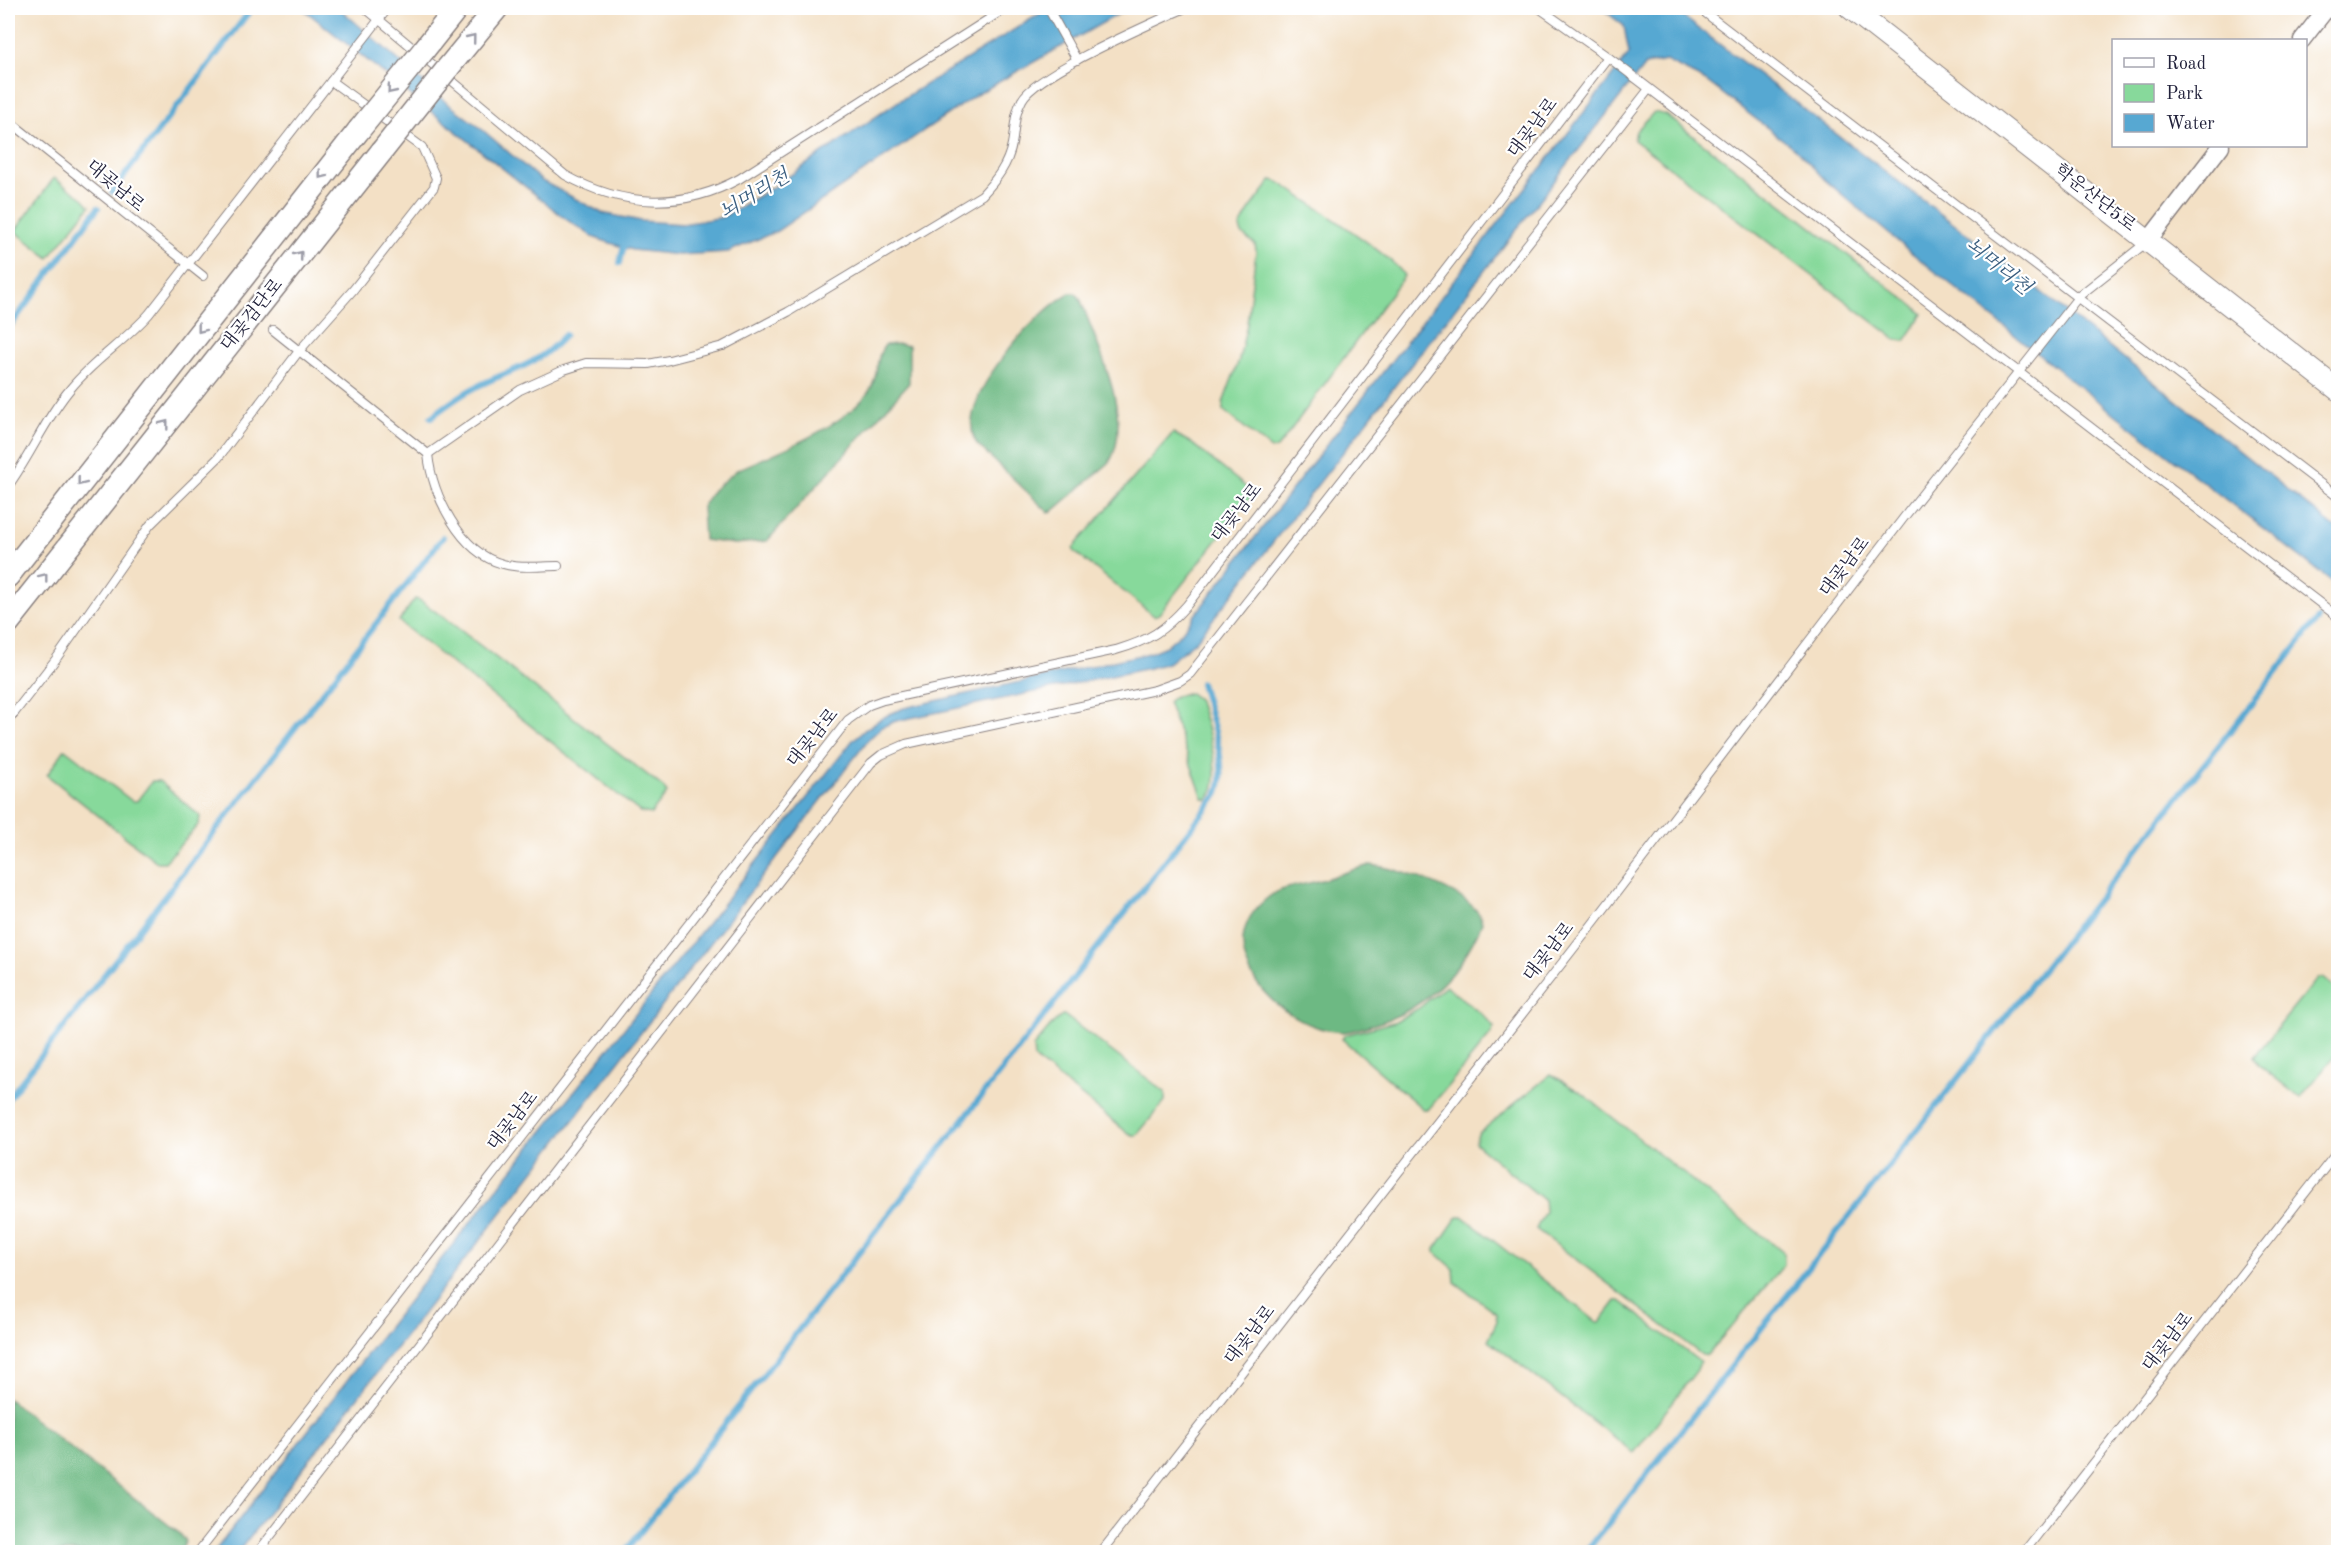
<svg xmlns="http://www.w3.org/2000/svg" width="2346" height="1560" font-family="'Old Standard TT','Noto Serif KR',serif">
<style>
.green{fill:#87d99b;stroke:#547e6b;stroke-width:1.5}
.forest{fill:#6db983;stroke:#486e5f;stroke-width:1.5}
.water{fill:#57a8d2;stroke:#3c6586;stroke-width:1.5}
.lines{fill:none;stroke-linecap:round;stroke-linejoin:round}
.stream{stroke:#57a8d2;stroke-width:6}
.service-casing{stroke:#8a8180;stroke-width:10}
.minor-casing{stroke:#8a8180;stroke-width:19}
.tertiary-casing{stroke:#8a8180;stroke-width:23}
.secondary-casing{stroke:#8a8180;stroke-width:25}
.service{stroke:#fff;stroke-width:8}
.minor{stroke:#fff;stroke-width:16}
.tertiary{stroke:#fff;stroke-width:21}
.secondary{stroke:#fff;stroke-width:22}
.secondary-bridge-casing{stroke:#8a8180;stroke-width:25;stroke-linecap:butt}
.secondary-bridge{stroke:#fff;stroke-width:22}
.oneway{stroke:#9c9ca7}
.labels{text-anchor:middle;dominant-baseline:central;stroke-width:4.5;stroke-linejoin:round;paint-order:stroke}
.street-label{font-size:18px;fill:#22223b;stroke:#fff}
.water-label{font-size:20px;font-style:italic;fill:#3a5e7f;stroke:#fff}
</style>
<rect width="100%" height="100%" fill="#fff"/>
<filter id="ink" filterUnits="userSpaceOnUse"><feTurbulence type="fractalNoise" baseFrequency=".0167" numOctaves="2"/><feDisplacementMap in="SourceGraphic" scale="12" xChannelSelector="R" yChannelSelector="G"/><feConvolveMatrix kernelMatrix="1 2 1 2 8 2 1 2 1" color-interpolation-filters="sRGB"/></filter>
<filter id="wash" filterUnits="userSpaceOnUse"><feTurbulence type="fractalNoise" baseFrequency=".008" numOctaves="4" result="noise"/><feDisplacementMap in="SourceGraphic" scale="24" xChannelSelector="R" yChannelSelector="G"/><feGaussianBlur stdDeviation="1.35" result="paint"/><feColorMatrix in="noise" values="0 0 0 0 0 0 0 0 0 0 0 0 0 0 0 0 0 1.4 0 .05"/><feComposite in="paint" operator="in"/></filter>
<g filter="url(#wash)">
<rect width="100%" height="100%" fill="#f3e0c5"/>
<g class="green">
<polygon points="1654,112 1666,115 1919,310 1923,314 1905,341 1897,340 1634,140 1636,131"/>
<polygon points="54,178 84,199 90,206 49,258 15,231"/>
<path d="M 1272,180 L 1279,182 C 1299,196 1400,260 1404,276 L 1282,442 L 1276,449 L 1271,449 L 1223,410 L 1223,403 L 1239,360 L 1247,324 L 1256,251 L 1255,244 L 1242,234 L 1240,227 L 1250,209 Z"/>
<polygon points="1173,433 1191,443 1251,491 1251,497 1159,614 1154,616 1075,552 1073,548"/>
<polygon points="415,599 421,601 455,626 663,787 667,793 651,814 640,812 403,625 399,621"/>
<path d="M 1190,693 L 1198,699 C 1206,722 1226,782 1207,800 L 1203,798 L 1168,702 L 1175,696 Z"/>
<polygon points="65,749 132,801 137,801 152,781 159,781 200,816 199,824 165,862 157,862 47,775"/>
<polygon points="2318,978 2322,978 2338,990 2338,1052 2300,1098 2258,1064 2254,1057"/>
<polygon points="1446,986 1484,1016 1494,1027 1491,1034 1428,1110 1423,1109 1342,1039 1345,1035 1394,1022 1419,1008"/>
<polygon points="1064,1015 1165,1092 1165,1101 1136,1136 1128,1133 1034,1058 1033,1047 1055,1021"/>
<polygon points="1551,1074 1583,1094 1784,1253 1784,1265 1707,1355 1702,1355 1536,1229 1545,1211 1544,1200 1475,1143 1478,1134"/>
<polygon points="1458,1216 1462,1216 1597,1322 1600,1322 1616,1301 1620,1301 1700,1362 1697,1370 1634,1453 1488,1340 1497,1321 1496,1313 1455,1282 1454,1269 1435,1252 1435,1249"/>
</g>
<g class="forest">
<path d="M 1070,293 L 1075,293 L 1080,298 C 1095,342 1136,419 1109,463 L 1053,511 L 1048,512 L 977,444 C 950,403 1036,311 1070,293 Z"/>
<path d="M 900,344 L 909,346 L 909,383 L 767,541 L 735,544 L 704,540 L 702,507 L 713,490 L 737,470 C 775,453 850,425 871,388 C 879,375 875,356 885,345 Z"/>
<path d="M 1370,865 C 1394,867 1480,894 1482,923 C 1461,973 1422,1013 1368,1026 C 1360,1028 1350,1032 1342,1032 C 1281,1030 1200,948 1270,896 C 1284,886 1309,884 1326,879 C 1341,874 1355,869 1370,865 Z"/>
<polygon points="8,1399 179,1533 186,1541 180,1552 8,1552"/>
</g>
<g class="water">
<polygon points="302,8 339,8 447,103 478,126 542,181 602,213 641,221 683,224 723,217 770,189 899,101 1049,8 1129,8 976,95 777,231 728,252 679,255 632,250 595,238 567,220"/>
<path d="M 1601,8 L 1672,8 L 2010,267 L 2338,530 L 2338,598 L 2332,593 L 2334,583 L 2081,388 L 1908,250 L 1825,180 L 1799,152 L 1706,81 L 1666,61 L 1645,65 L 1196,641 L 1168,663 L 1145,669 L 896,721 L 882,727 L 869,739 L 238,1552 L 214,1552 L 427,1277 L 853,740 C 869,725 884,715 904,708 L 1149,653 L 1166,646 L 1181,633 L 1629,54 L 1624,26 Z"/>
</g>
<g class="lines">
<g class="stream">
<polyline points="112,192 252,8"/>
<polyline points="620,263 625,240"/>
<polyline points="8,329 98,208"/>
<path d="M 431,417 C 446,406 461,394 478,386 C 514,368 536,367 565,335"/>
<polyline points="8,1099 443,537"/>
<path d="M 625,1552 L 1216,796 C 1232,772 1208,710 1201,683"/>
<polyline points="1586,1552 2318,619"/>
</g>
</g>
</g>
<g filter="url(#ink)">
<g class="lines">
<defs>
<g id="service">
<path d="M 365,8 L 565,175 C 622,207 682,210 739,179 L 1006,8"/>
<polyline points="1048,8 1077,60"/>
<polyline points="1539,8 1608,57 2338,617"/>
<polyline points="1699,8 2338,497"/>
<polyline points="8,120 203,276"/>
<path d="M 273,330 L 428,454 C 432,494 460,553 503,564 C 520,569 540,566 558,566"/>
<path d="M 428,454 L 520,390 L 564,370 L 586,363 L 648,364 L 669,360 L 723,346 L 788,312 L 982,195 C 996,180 1008,165 1012,144 C 1015,129 1014,114 1022,100 C 1036,73 1153,23 1185,8"/>
<path d="M 8,486 C 31,455 46,417 71,388 C 94,360 125,341 149,314 L 388,8"/>
<polyline points="8,721 56,659 150,525 218,458 299,351 353,290 434,187 436,178 422,147 331,81"/>
<path d="M 198,1552 L 848,720 L 869,705 L 883,700 L 1116,650 C 1150,640 1164,631 1187,605 L 1608,57"/>
<polyline points="258,1552 871,763 881,755 906,744 1155,690 1180,681 1190,674 1649,89"/>
<polyline points="1101,1552 1584,935 1905,516 2079,296 2147,242"/>
<polyline points="2024,1552 2338,1151"/>
</g>
<g id="minor">
<polyline points="2302,40 2327,8"/>
<polyline points="2148,241 2221,146"/>
</g>
<polyline id="tertiary" points="1850,8 2338,390"/>
<g id="secondary">
<polyline points="423,51 457,8"/>
<polyline points="447,69 497,8"/>
<polyline points="8,576 359,130"/>
<polyline points="8,623 382,151"/>
</g>
</defs>
<use href="#service" class="service-casing"/>
<use href="#minor" class="minor-casing"/>
<use href="#tertiary" class="tertiary-casing"/>
<use href="#secondary" class="secondary-casing"/>
<use href="#service" class="service"/>
<use href="#minor" class="minor"/>
<use href="#tertiary" class="tertiary"/>
<use href="#secondary" class="secondary"/>
<defs>
<g id="secondary-bridge">
<polyline points="359,130 423,51"/>
<polyline points="382,151 447,69"/>
</g>
</defs>
<use href="#secondary-bridge" class="secondary-bridge-casing"/>
<use href="#secondary-bridge" class="secondary-bridge"/>
</g>
<defs><path id="oneway-chevron" d="M-2-3.5L2.5 0L-2 3.5" fill="none" stroke-width="1.6" stroke-linecap="round" stroke-linejoin="round" transform="scale(1.5)"/></defs>
<g class="oneway">
<use href="#oneway-chevron" transform="translate(472 38) rotate(-51)"/>
<use href="#oneway-chevron" transform="translate(391 90) rotate(129)"/>
<use href="#oneway-chevron" transform="translate(322 175) rotate(128)"/>
<use href="#oneway-chevron" transform="translate(299 255) rotate(-51)"/>
<use href="#oneway-chevron" transform="translate(201 329) rotate(128)"/>
<use href="#oneway-chevron" transform="translate(165 424) rotate(-52)"/>
<use href="#oneway-chevron" transform="translate(81 482) rotate(128)"/>
<use href="#oneway-chevron" transform="translate(44 577) rotate(-52)"/>
</g>
</g>
<g class="labels">
<g class="street-label">
<text transform="translate(1533 128) rotate(-53)">대곶남로</text>
<text transform="translate(115 186) rotate(40)">대곶남로</text>
<text transform="translate(2095 198) rotate(38)">학운산단5로</text>
<text transform="translate(252 315) rotate(-51)">대곶검단로</text>
<text transform="translate(1237 513) rotate(-52)">대곶남로</text>
<text transform="translate(1845 567) rotate(-53)">대곶남로</text>
<text transform="translate(813 738) rotate(-51)">대곶남로</text>
<text transform="translate(1549 952) rotate(-52)">대곶남로</text>
<text transform="translate(513 1121) rotate(-52)">대곶남로</text>
<text transform="translate(1250 1335) rotate(-52)">대곶남로</text>
<text transform="translate(2168 1342) rotate(-52)">대곶남로</text>
</g>
<g class="water-label">
<text transform="translate(755 195) rotate(-31)">뇌머리천</text>
<text transform="translate(1998 267) rotate(39)">뇌머리천</text>
</g>
</g>
<rect width="2346" height="1560" fill="none" stroke="#fff" stroke-width="30"/>
<rect x="2112" y="39" width="195" height="108" fill="#ffffff" stroke="#a7a7b1" stroke-width="1.5"/>
<rect x="2124" y="58" width="30" height="9" fill="#ffffff" stroke="#a7a7b1" stroke-width="1.5"/>
<text x="2166" y="69" font-size="18" fill="#22223b">Road</text>
<rect x="2124" y="84" width="30" height="18" fill="#87d99b" stroke="#a7a7b1" stroke-width="1.5"/>
<text x="2166" y="99" font-size="18" fill="#22223b">Park</text>
<rect x="2124" y="114" width="30" height="18" fill="#57a8d2" stroke="#a7a7b1" stroke-width="1.5"/>
<text x="2166" y="129" font-size="18" fill="#22223b">Water</text>
</svg>
